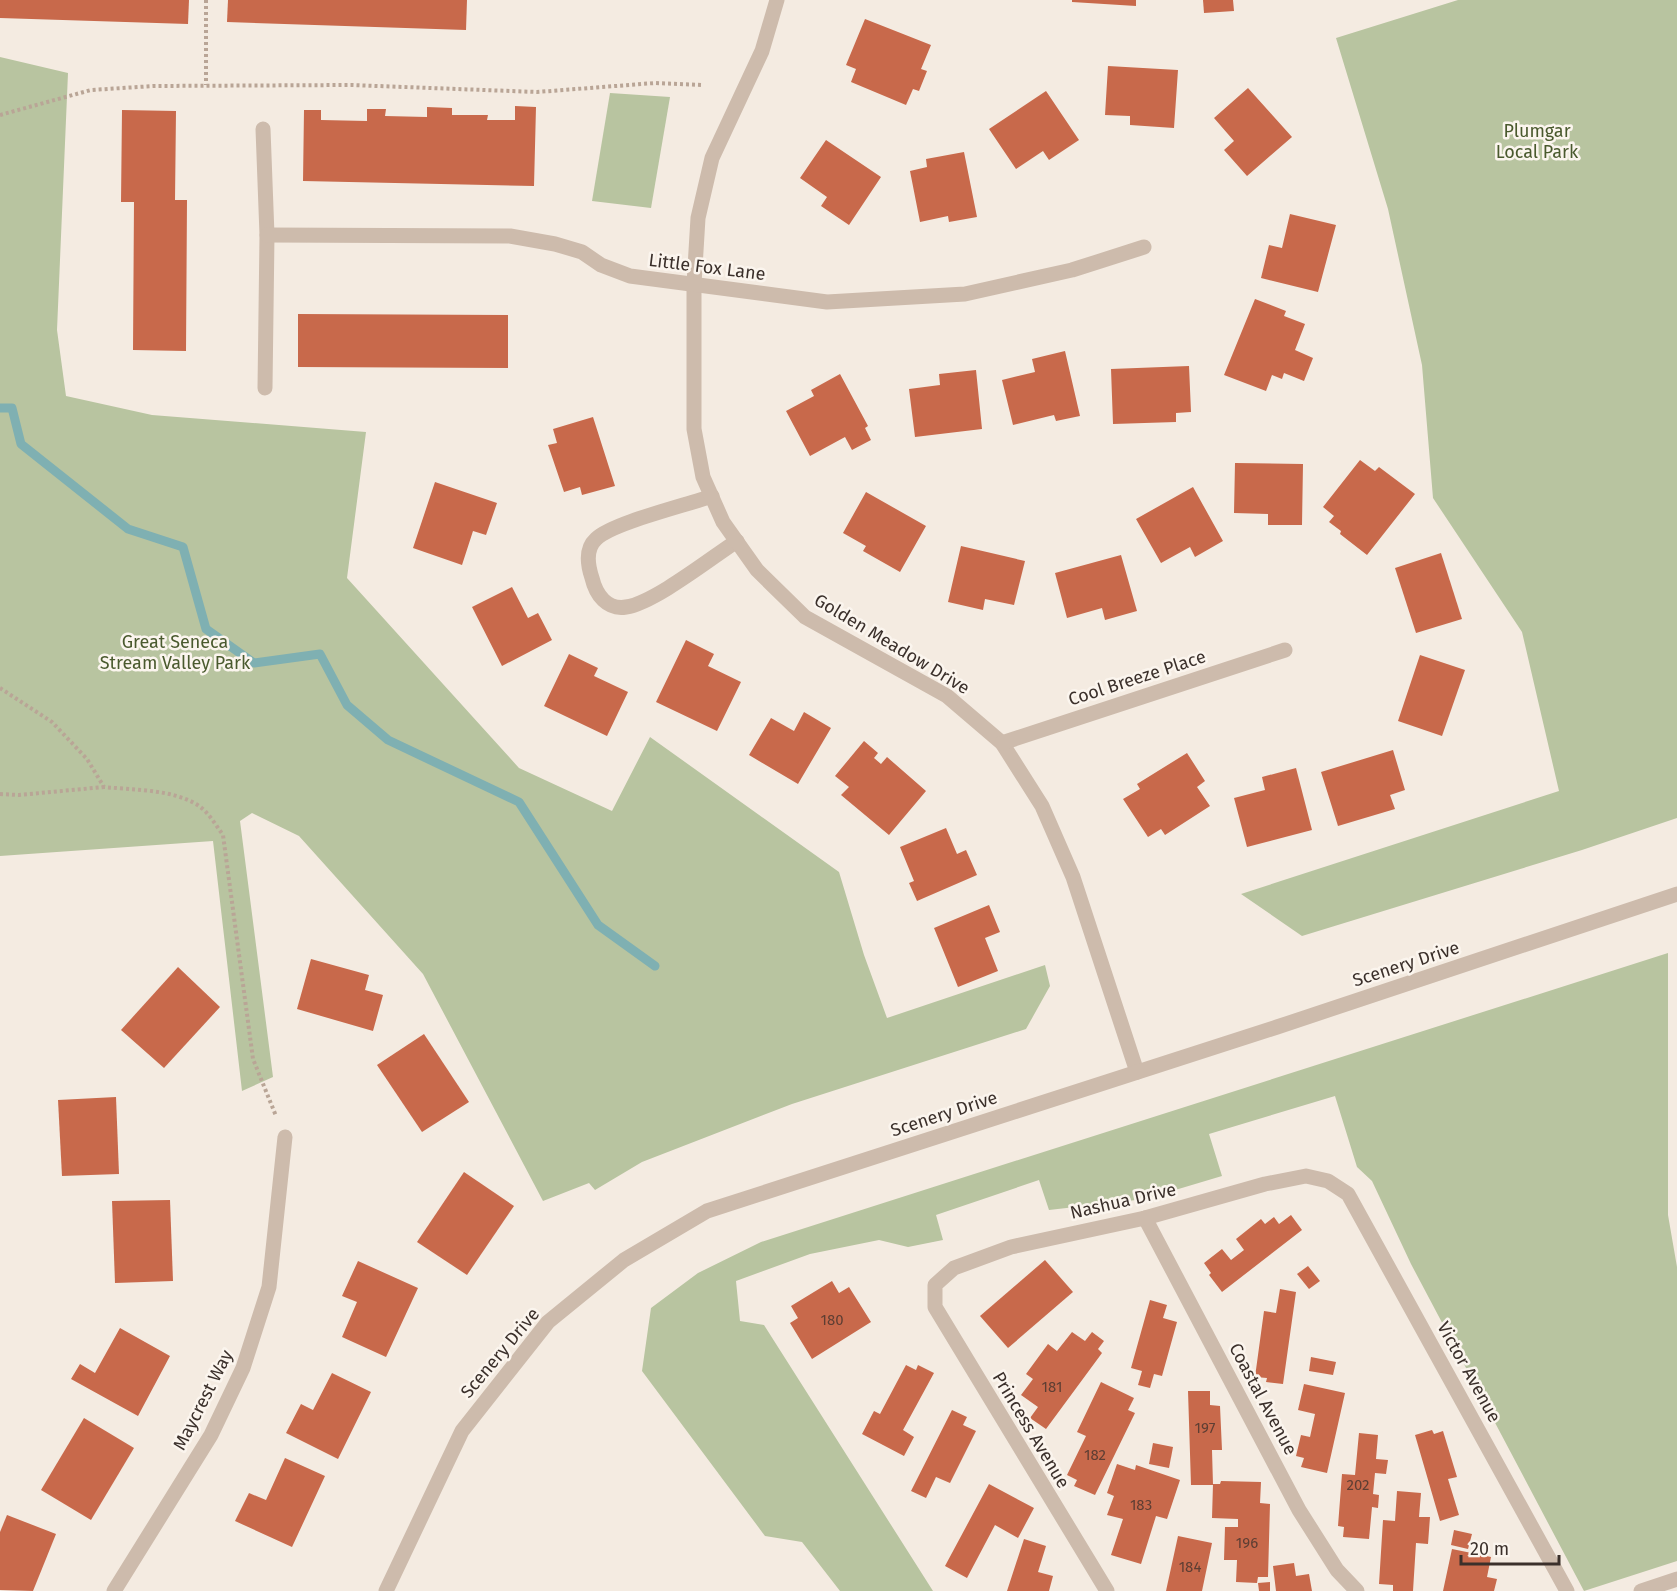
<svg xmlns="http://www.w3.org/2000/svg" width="1677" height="1591" font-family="'Fira Sans',sans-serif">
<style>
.green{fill:#b8c4a0}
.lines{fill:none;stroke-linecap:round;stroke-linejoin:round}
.stream{stroke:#7fb0b2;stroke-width:9}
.building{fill:#c8694b}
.path{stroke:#b9a596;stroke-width:4;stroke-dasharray:3 3;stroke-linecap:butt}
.service{stroke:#cdbbac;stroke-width:15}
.minor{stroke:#cdbbac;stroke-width:15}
.tertiary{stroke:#cdbbac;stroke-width:15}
.labels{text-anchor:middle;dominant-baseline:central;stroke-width:5;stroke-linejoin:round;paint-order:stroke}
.number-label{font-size:15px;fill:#5e3e33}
.park-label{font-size:18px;fill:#4a5a2e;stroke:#fbf5ee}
.street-label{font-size:18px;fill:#3b302b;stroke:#fbf5ee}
</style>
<rect width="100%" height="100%" fill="#f4ebe1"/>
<g class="green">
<polygon points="1458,0 1677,0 1677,818 1582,850 1302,936 1241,894 1559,791 1522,632 1433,498 1422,365 1388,209 1336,38"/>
<polygon points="0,57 68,73 57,330 66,396 152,415 366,432 347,578 519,768 612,811 650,737 839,872 864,955 887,1018 1045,965 1050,986 1026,1029 792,1104 642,1162 595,1190 589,1183 543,1201 423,974 299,836 252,813 240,821 273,1077 242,1091 213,841 0,856"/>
<polygon points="610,93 670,97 651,208 592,201"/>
<polygon points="1668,953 1668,1215 1677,1267 1677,1561 1584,1591 1411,1264 1372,1181 1357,1167 1335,1096 1209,1134 1222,1176 1145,1199 1049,1210 1039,1180 936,1215 943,1240 908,1247 879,1240 810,1254 736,1281 740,1321 764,1325 933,1591 840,1591 802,1542 765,1536 642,1371 651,1308 698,1273 761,1242"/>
</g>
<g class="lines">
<polyline class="stream" points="0,408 12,408 21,444 128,529 183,547 206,629 254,663 320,654 347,705 388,740 519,802 598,925 655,966"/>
</g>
<g class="building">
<polygon points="0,0 189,0 188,24 0,18"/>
<polygon points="228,0 467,0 466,30 227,22"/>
<polygon points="1072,0 1136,0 1136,6 1072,2"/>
<polygon points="1203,0 1233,0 1234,11 1204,13"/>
<polygon points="865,19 931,45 921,69 927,71 919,91 913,89 906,105 851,82 856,69 846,65"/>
<polygon points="1108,66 1178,70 1174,128 1130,125 1130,116 1105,115"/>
<polygon points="1248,88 1292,137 1247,176 1224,150 1234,141 1214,118"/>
<polygon points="1046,91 1079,140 1049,160 1043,151 1016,169 989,129"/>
<polygon points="515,106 536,107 534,186 303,181 304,110 321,110 321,120 367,121 367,109 386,109 385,116 427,117 427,107 452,108 452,115 488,115 487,120 515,120"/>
<polygon points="122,110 176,111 175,200 187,200 186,351 133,350 134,202 121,202"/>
<polygon points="826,140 881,177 849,225 821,206 827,197 800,178"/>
<polygon points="964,152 977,217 949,222 948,216 920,222 910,171 927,167 926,159"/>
<polygon points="1290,214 1336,225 1318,292 1261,278 1269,245 1282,248"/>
<polygon points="1255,299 1286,311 1284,316 1305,324 1295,350 1313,358 1304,381 1284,373 1282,379 1272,375 1266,391 1224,375"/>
<polygon points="298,314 508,315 508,368 298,367"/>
<polygon points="1065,351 1080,416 1056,421 1054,415 1013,425 1002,380 1035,372 1032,359"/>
<polygon points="1189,366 1191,412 1176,413 1176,422 1113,424 1111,369"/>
<polygon points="976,370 982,429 915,437 909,389 940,385 939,374"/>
<polygon points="840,374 868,426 865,428 871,440 852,450 845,437 810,456 786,411 814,396 811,390"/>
<polygon points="593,417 615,486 582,495 580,487 564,492 548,445 557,443 553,429"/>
<polygon points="1360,460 1375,471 1379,467 1415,494 1367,555 1340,534 1341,531 1329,522 1334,516 1323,507"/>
<polygon points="1235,463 1303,464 1302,525 1268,525 1268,514 1234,513"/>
<polygon points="435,482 497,503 486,535 473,531 462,565 413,548"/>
<polygon points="1193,487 1223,541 1195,557 1190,547 1161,563 1136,519"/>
<polygon points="866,492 926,526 900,572 863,551 866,546 843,533"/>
<polygon points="961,546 1025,561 1014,605 985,599 983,610 948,602"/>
<polygon points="1441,553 1462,619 1416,633 1395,568"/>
<polygon points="1121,555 1137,611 1105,620 1102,608 1067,618 1055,573"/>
<polygon points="512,587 528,618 538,613 552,640 502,666 472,607"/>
<polygon points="686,640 714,654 708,666 741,682 717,731 656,702"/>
<polygon points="569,654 598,668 594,676 628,692 607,736 544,706"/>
<polygon points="1420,655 1465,670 1442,736 1398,721"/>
<polygon points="804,712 831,728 798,784 749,755 771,718 794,731"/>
<polygon points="864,741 878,753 874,758 881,764 887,757 926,791 889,835 841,795 849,787 835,776"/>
<polygon points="1393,750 1405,790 1390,795 1395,809 1338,826 1321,772"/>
<polygon points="1187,753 1205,781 1197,787 1210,806 1165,835 1161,829 1148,837 1123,799 1140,789 1137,784"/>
<polygon points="1296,768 1312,830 1247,847 1234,798 1265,790 1262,777"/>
<polygon points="946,828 957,854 966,850 977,875 917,901 909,883 914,881 900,847"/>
<polygon points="989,905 1000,932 985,938 998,971 958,987 934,928"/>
<polygon points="311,959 369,975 365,990 383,995 373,1031 297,1009"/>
<polygon points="178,967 220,1007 164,1068 121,1030"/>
<polygon points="424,1034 469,1102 422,1132 377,1065"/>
<polygon points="116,1097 119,1174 62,1176 58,1100"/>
<polygon points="464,1172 514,1206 467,1275 417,1242"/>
<polygon points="170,1200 173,1281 115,1283 112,1201"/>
<polygon points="1291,1215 1302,1230 1222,1292 1209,1275 1211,1273 1204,1263 1222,1249 1231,1260 1244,1250 1236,1239 1261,1219 1265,1224 1274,1217 1279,1224"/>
<polygon points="1045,1260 1073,1292 1008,1348 980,1316"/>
<polygon points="358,1261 418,1288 386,1357 342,1337 357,1302 342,1296"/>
<polygon points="1308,1266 1320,1281 1309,1289 1297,1274"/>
<polygon points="832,1281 839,1293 849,1287 871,1322 812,1359 790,1323 798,1318 791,1306"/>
<polygon points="1280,1289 1296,1292 1283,1384 1266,1382 1267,1378 1255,1377 1264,1311 1276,1313"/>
<polygon points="1150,1300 1167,1305 1163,1318 1177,1322 1162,1376 1154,1374 1150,1388 1138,1385 1142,1371 1131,1368"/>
<polygon points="120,1328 170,1356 138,1416 71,1379 80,1364 95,1373"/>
<polygon points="1072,1332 1085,1341 1092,1332 1104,1341 1098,1349 1102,1353 1046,1429 1030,1418 1038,1407 1021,1395 1033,1379 1026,1374 1048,1344 1057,1351"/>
<polygon points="1311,1357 1336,1362 1333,1375 1309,1371"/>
<polygon points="906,1365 916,1370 918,1365 934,1373 903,1430 914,1437 904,1456 862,1434 874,1411 880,1414"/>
<polygon points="332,1373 371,1392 338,1459 286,1433 301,1404 313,1410"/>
<polygon points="1101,1382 1134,1398 1128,1410 1135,1413 1095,1495 1074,1486 1077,1480 1067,1475 1086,1436 1077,1432"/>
<polygon points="1304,1384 1345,1393 1327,1473 1301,1467 1304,1458 1296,1456 1301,1435 1310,1437 1315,1414 1298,1410"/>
<polygon points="1188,1391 1210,1391 1210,1405 1220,1406 1222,1450 1212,1450 1213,1485 1191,1485"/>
<polygon points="952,1410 967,1417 963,1425 976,1431 950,1483 936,1477 926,1498 911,1491"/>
<polygon points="84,1418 134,1448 91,1520 41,1490"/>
<polygon points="1432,1430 1434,1434 1443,1431 1457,1477 1448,1479 1459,1515 1440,1521 1415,1435"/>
<polygon points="1359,1433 1378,1435 1376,1459 1388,1460 1386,1474 1375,1473 1373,1494 1379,1495 1378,1508 1372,1507 1369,1539 1343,1537 1344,1527 1338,1526 1342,1474 1355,1475"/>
<polygon points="1153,1443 1173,1447 1169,1468 1149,1464"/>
<polygon points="285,1458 325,1476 292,1547 235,1521 249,1493 266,1500"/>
<polygon points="1117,1464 1135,1470 1136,1465 1180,1480 1167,1519 1156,1516 1141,1564 1111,1555 1123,1519 1107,1515 1114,1496 1107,1493"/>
<polygon points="1221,1481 1261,1482 1260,1503 1270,1504 1268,1577 1258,1577 1257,1583 1236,1582 1237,1560 1224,1560 1225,1527 1238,1527 1238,1519 1212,1518 1213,1484 1220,1484"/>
<polygon points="989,1484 1034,1508 1018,1538 995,1525 967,1578 945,1566"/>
<polygon points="1397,1491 1421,1493 1419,1517 1430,1517 1428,1544 1416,1543 1413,1591 1393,1591 1393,1585 1379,1584 1383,1520 1395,1521"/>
<polygon points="7,1515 56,1534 33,1591 0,1590 0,1532"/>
<polygon points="1454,1530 1472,1534 1468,1549 1451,1545"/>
<polygon points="1178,1536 1212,1543 1202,1591 1166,1591"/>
<polygon points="1024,1539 1046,1546 1038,1572 1053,1576 1049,1591 1007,1591"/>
<polygon points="1452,1549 1491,1557 1487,1577 1497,1579 1494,1591 1443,1591"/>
<polygon points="1294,1563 1296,1576 1309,1574 1312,1591 1276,1591 1273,1566"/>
<polygon points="1270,1582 1270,1591 1259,1591 1258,1583"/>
</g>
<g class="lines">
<g class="path">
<polyline points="206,0 206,85"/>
<polyline points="0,115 91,90 154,86 351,85 537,92 655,83 703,85"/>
<path d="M 0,688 L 52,722 L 87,759 L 104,787 C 133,790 170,789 196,804 C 208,811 215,824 223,835 L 253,1059 L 276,1116"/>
<polyline points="0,794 19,795 104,787"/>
</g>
<path class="service" d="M 712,496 C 687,505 612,523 596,539 C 585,549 588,566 592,578 C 596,595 607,610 626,607 C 654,603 711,558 737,541"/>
<g class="minor">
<polyline points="777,0 762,51 712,158 698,218 694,284 694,429 703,477 723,522 757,570 805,617 947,696 1002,743 1042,806 1073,877 1137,1072"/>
<polyline points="263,129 267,235 265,388"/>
<polyline points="267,235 510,236 555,244 582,252 601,265 630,276 827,302 965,294 1072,270 1144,247"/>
<polyline points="1002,743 1285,650"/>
<polyline points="1145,1218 1299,1510 1337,1570 1357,1591"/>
<polyline points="114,1591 211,1435 243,1368 269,1287 285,1137"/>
<polyline points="1107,1591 935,1307 935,1285 954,1268 1011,1247 1145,1218 1265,1184 1306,1176 1328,1181 1348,1194 1567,1591"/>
<polyline points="1641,1591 1677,1579"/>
</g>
<polyline class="tertiary" points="386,1591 462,1431 548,1322 624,1260 707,1211 1277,1027 1677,894"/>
</g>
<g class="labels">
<g class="number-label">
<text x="832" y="1320">180</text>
<text x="1052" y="1387">181</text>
<text x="1205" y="1428">197</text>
<text x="1095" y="1455">182</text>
<text x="1358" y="1485">202</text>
<text x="1141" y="1505">183</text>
<text x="1247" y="1543">196</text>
<text x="1190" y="1567">184</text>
</g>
<g class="park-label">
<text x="1537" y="131">Plumgar<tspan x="1537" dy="21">Local Park</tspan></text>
<text x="175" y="642">Great Seneca<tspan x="175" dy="21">Stream Valley Park</tspan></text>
</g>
<g class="street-label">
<text transform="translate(707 267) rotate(7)">Little Fox Lane</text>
<text transform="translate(892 644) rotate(31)">Golden Meadow Drive</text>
<text transform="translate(1137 678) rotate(-18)">Cool Breeze Place</text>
<text transform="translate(1406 964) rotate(-18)">Scenery Drive</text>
<text transform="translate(944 1114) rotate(-18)">Scenery Drive</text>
<text transform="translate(1123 1201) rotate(-13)">Nashua Drive</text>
<text transform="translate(500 1353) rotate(-50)">Scenery Drive</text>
<text transform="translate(1469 1372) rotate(61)">Victor Avenue</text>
<text transform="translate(1263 1399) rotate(62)">Coastal Avenue</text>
<text transform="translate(203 1400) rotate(-63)">Maycrest Way</text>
<text transform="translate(1031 1430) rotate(59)">Princess Avenue</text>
</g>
</g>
<path d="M1461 1555v9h98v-9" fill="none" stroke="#3b302b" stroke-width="3"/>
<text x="1470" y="1555" font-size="18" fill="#3b302b" stroke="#fbf5ee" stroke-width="4.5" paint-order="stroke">20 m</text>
</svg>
